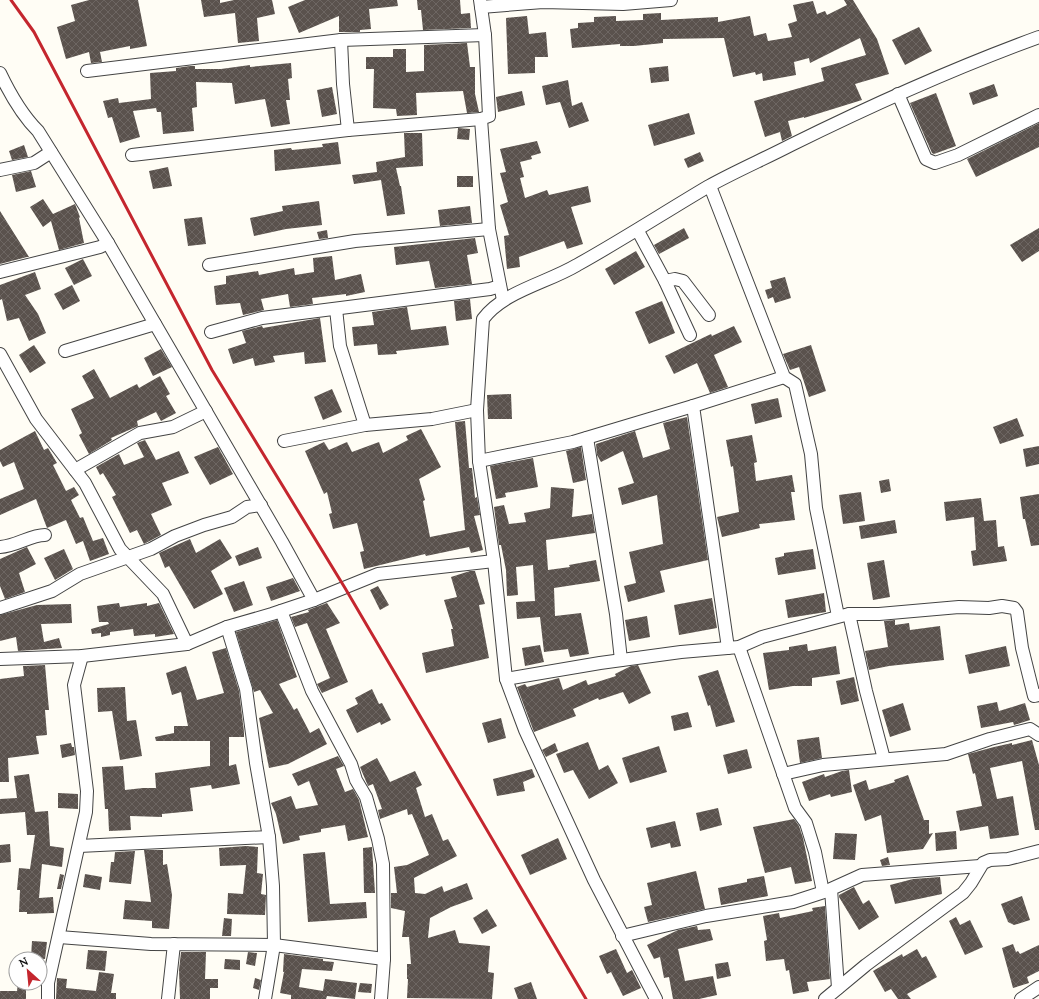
<svg xmlns="http://www.w3.org/2000/svg" width="1039" height="999" font-family="Lora,serif">
<style>
.building{fill:url(#building-cross-hatch)}
.lines{fill:none;stroke-linecap:round;stroke-linejoin:round}
.minor-casing{stroke:#444;stroke-width:14}
.minor{stroke:#fff;stroke-width:12}
.rail{stroke:#c4262e;stroke-width:3}
</style>
<defs>
<pattern id="building-cross-hatch" width="8" height="8" patternUnits="userSpaceOnUse"><rect width="8" height="8" fill="#5a524d"/><path d="M0 0l8 8M0 8l8-8" fill="none" stroke="#6d6662"/></pattern>
</defs>
<rect width="100%" height="100%" fill="#fffdf5"/>
<g class="building">
<polygon points="89,0 138,0 147,46 130,49 130,46 100,52 102,62 91,63 89,52 66,59 57,27 75,21 71,5"/>
<polygon points="201,0 220,0 220,3 234,0 272,0 275,14 257,18 259,41 238,43 235,13 204,17"/>
<polygon points="305,0 397,0 398,6 369,9 371,29 360,30 360,32 339,32 339,16 299,33 288,7"/>
<polygon points="417,0 460,0 461,14 470,13 471,28 423,30 421,10 418,10"/>
<polygon points="844,0 853,0 877,39 889,74 855,84 862,100 804,118 804,117 788,121 792,136 782,141 780,132 765,137 754,101 824,81 821,68 866,55 860,38 810,63 809,58 794,62 796,75 763,81 762,73 756,75 755,72 733,77 724,38 663,39 663,43 634,46 620,46 620,44 572,48 570,29 578,28 578,23 594,22 594,17 616,16 616,21 643,20 643,14 661,13 661,20 718,17 718,22 750,16 754,36 766,33 768,41 792,37 788,24 797,21 793,5 813,1 817,14 825,11 827,15 847,5"/>
<polygon points="527,16 529,34 546,32 548,57 535,57 535,73 508,74 506,18"/>
<polygon points="919,27 932,51 905,65 892,40"/>
<polygon points="467,43 470,67 475,67 475,94 479,112 467,113 463,91 416,93 417,115 397,116 396,109 373,108 374,69 366,69 366,57 393,57 393,49 406,49 406,72 424,71 424,45"/>
<polygon points="291,63 292,78 288,79 290,100 286,100 290,124 271,127 265,99 235,104 232,83 196,82 197,107 192,108 194,131 163,134 161,112 157,112 156,108 133,111 140,137 120,143 112,117 108,118 103,101 118,98 119,103 151,99 150,73 176,71 176,68 190,66 195,66 195,69 221,69 250,65 250,67"/>
<polygon points="668,66 669,81 651,83 649,68"/>
<polygon points="568,80 572,106 582,102 589,121 569,128 560,102 546,105 542,86"/>
<polygon points="994,84 998,96 973,105 969,93"/>
<polygon points="332,87 337,114 322,117 317,90"/>
<polygon points="522,91 525,105 498,112 496,97"/>
<polygon points="936,93 956,146 934,154 932,153 910,103"/>
<polygon points="689,113 695,134 654,146 648,125"/>
<polygon points="1039,123 1039,147 976,177 967,159"/>
<polygon points="458,128 470,129 469,140 457,139"/>
<polygon points="404,133 422,133 423,166 396,168 400,186 401,186 405,214 387,216 381,180 354,184 352,175 377,172 376,162 405,157"/>
<polygon points="537,141 541,153 531,156 532,159 520,162 524,177 520,178 525,198 547,190 549,195 588,186 591,202 571,207 583,244 567,249 564,241 519,257 520,267 507,269 504,236 509,235 500,205 508,202 500,173 506,172 500,149"/>
<polygon points="338,142 341,164 275,171 274,150 291,148 292,150 323,147 322,144"/>
<polygon points="24,145 28,157 12,160 9,151"/>
<polygon points="700,152 704,161 688,168 684,159"/>
<polygon points="168,167 172,186 153,189 149,171"/>
<polygon points="31,171 36,187 16,192 12,175"/>
<rect x="457" y="176" width="16" height="11"/>
<polygon points="43,199 53,214 75,204 80,217 79,218 84,243 59,250 51,221 43,227 30,207"/>
<polygon points="319,201 322,225 286,229 254,236 250,218 283,211 282,206"/>
<polygon points="470,206 472,223 440,226 438,210"/>
<polygon points="0,211 29,257 27,257 0,264"/>
<polygon points="202,217 206,244 188,246 184,219"/>
<polygon points="684,228 689,238 659,254 654,245"/>
<polygon points="1039,228 1039,251 1022,262 1010,245"/>
<polygon points="327,230 328,238 319,239 317,232"/>
<polygon points="475,238 478,253 467,255 472,284 435,288 429,261 396,265 394,247"/>
<polygon points="636,251 645,267 614,285 605,269"/>
<polygon points="332,256 335,280 361,274 365,292 346,296 346,294 312,298 313,304 290,307 288,294 261,299 264,310 243,315 240,303 216,305 214,286 226,284 226,276 258,271 259,275 294,268 295,275 314,272 313,258"/>
<polygon points="83,259 92,276 74,285 65,268"/>
<polygon points="35,272 41,289 25,295 38,314 46,333 29,341 19,318 7,321 2,299 0,300 0,285"/>
<polygon points="785,277 791,298 775,303 773,297 768,299 765,290 772,288 770,281"/>
<polygon points="72,285 80,301 63,310 54,294"/>
<polygon points="470,299 472,319 456,321 454,301"/>
<polygon points="662,301 675,333 649,344 635,312"/>
<polygon points="407,307 411,330 446,326 449,345 396,351 397,354 378,355 377,344 354,346 352,327 374,325 372,312"/>
<polygon points="320,318 326,362 305,364 304,352 273,356 275,362 255,366 253,358 233,364 228,349 246,343 242,331 262,326 263,328"/>
<polygon points="734,326 742,342 714,355 728,387 710,393 697,363 674,374 665,356 711,334 712,336"/>
<polygon points="34,345 46,363 30,373 19,355"/>
<polygon points="811,345 826,391 809,397 799,367 790,370 783,354"/>
<polygon points="161,349 172,367 153,376 144,358"/>
<polygon points="94,369 110,398 137,384 139,388 160,376 170,394 166,396 176,413 161,421 156,412 137,421 138,426 111,438 112,440 89,454 79,435 82,433 71,409 94,398 82,376"/>
<polygon points="332,389 342,412 323,420 314,397"/>
<polygon points="511,394 512,419 488,419 487,395"/>
<polygon points="778,398 782,417 755,424 751,404"/>
<polygon points="687,417 708,560 660,571 665,592 628,602 624,586 636,583 629,552 663,544 657,495 622,505 618,488 634,483 623,451 601,462 597,455 596,444 635,431 643,458 670,449 663,423"/>
<polygon points="1017,418 1024,436 1000,444 993,427"/>
<polygon points="465,421 469,468 472,468 475,498 477,497 480,515 474,516 483,550 471,553 469,547 426,556 425,554 364,569 360,552 364,551 357,523 333,529 329,514 332,513 327,492 324,494 305,451 324,442 329,450 347,442 352,452 379,442 383,453 408,440 406,436 421,429 441,467 419,479 425,500 423,501 430,537 465,530 455,422"/>
<polygon points="35,431 44,450 48,448 57,463 53,465 66,491 74,487 79,495 71,500 80,518 83,517 93,541 103,538 109,554 90,561 83,541 76,544 66,520 47,528 36,499 0,515 0,499 24,489 14,462 3,467 0,461 0,450"/>
<polygon points="752,435 757,462 754,463 756,481 792,475 795,492 791,492 795,520 759,524 760,528 722,537 717,517 739,512 733,466 731,467 726,440"/>
<polygon points="145,440 156,460 179,451 189,473 162,483 172,505 151,514 161,535 144,544 137,530 130,533 112,497 116,495 103,473 100,475 96,467 119,454 124,465 144,457 137,443"/>
<polygon points="1039,446 1039,464 1026,467 1023,449"/>
<polygon points="218,447 233,474 210,485 194,457"/>
<polygon points="581,447 586,480 573,483 566,451"/>
<polygon points="533,458 538,487 505,493 506,497 496,499 490,466"/>
<polygon points="889,479 891,491 881,493 879,481"/>
<polygon points="551,487 574,489 572,517 592,514 595,533 546,540 548,570 570,567 569,565 596,560 600,581 554,588 555,616 581,613 589,654 570,657 568,649 544,652 540,617 517,619 516,602 535,601 533,565 516,567 518,595 507,596 506,570 501,545 499,545 494,507 504,505 509,524 526,522 524,513 550,508"/>
<polygon points="861,492 865,521 843,524 839,495"/>
<polygon points="1039,494 1039,545 1031,546 1025,519 1023,519 1020,497"/>
<polygon points="981,498 984,521 996,520 998,547 1004,546 1007,561 973,566 971,551 976,550 974,517 946,521 944,502"/>
<polygon points="895,520 897,533 861,539 859,526"/>
<polygon points="190,539 196,553 220,539 232,558 211,571 223,594 194,609 169,566 165,568 159,553"/>
<polygon points="27,547 36,564 19,573 25,592 5,599 0,586 0,559"/>
<polygon points="258,547 262,558 239,566 235,556"/>
<polygon points="64,549 73,569 55,580 44,558"/>
<polygon points="813,549 816,569 778,575 775,558 784,556 784,553"/>
<polygon points="884,560 890,597 873,600 867,563"/>
<polygon points="470,571 475,571 485,604 479,605 489,658 426,673 422,653 454,646 451,629 453,629 444,600 457,597 451,577"/>
<polygon points="293,578 300,591 271,601 266,587"/>
<polygon points="244,581 253,605 234,612 224,588"/>
<polygon points="378,586 389,605 380,610 370,590"/>
<polygon points="824,593 826,612 788,618 785,600"/>
<polygon points="712,598 717,628 679,635 674,605"/>
<polygon points="119,603 120,607 147,603 147,606 159,603 174,634 155,637 155,634 134,636 133,629 110,632 110,635 101,637 101,633 92,634 91,629 109,624 108,622 99,622 97,606"/>
<polygon points="327,603 340,623 326,629 348,682 322,693 317,684 330,678 307,623 295,627 291,617 309,612 308,610"/>
<polygon points="71,604 72,623 41,624 44,642 59,638 62,648 18,651 16,637 0,641 0,615 37,605"/>
<polygon points="647,616 650,637 629,641 625,620"/>
<polygon points="277,620 297,677 279,684 294,710 297,708 310,733 319,728 327,744 288,764 269,768 259,718 273,713 260,690 254,692 236,632"/>
<polygon points="895,620 895,625 909,623 910,630 940,626 944,660 889,666 869,670 865,651 888,647 884,621"/>
<polygon points="807,644 808,651 836,646 840,674 812,678 812,686 793,686 769,690 763,653 789,650 789,647"/>
<polygon points="540,645 544,662 525,666 522,648"/>
<polygon points="1006,646 1010,666 969,674 965,655"/>
<polygon points="226,648 239,691 244,732 244,737 229,737 229,766 236,764 240,784 212,789 211,785 190,788 193,811 162,814 162,817 130,816 131,830 109,831 108,809 105,809 102,767 123,766 125,790 143,788 156,788 155,773 210,766 210,741 156,741 155,737 174,733 174,726 188,726 181,692 172,695 166,673 186,666 197,700 224,693 212,652"/>
<polygon points="45,665 49,710 45,710 47,735 36,736 39,754 8,758 9,782 0,782 0,679 24,676 23,666"/>
<polygon points="638,665 651,693 629,704 623,692 599,700 598,698 573,709 576,716 534,732 517,687 525,684 527,687 559,678 563,690 586,680 588,685 616,676 615,674 631,666"/>
<polygon points="718,670 735,722 716,727 710,705 708,706 698,676"/>
<polygon points="854,677 859,701 841,705 836,681"/>
<polygon points="125,687 127,721 136,720 142,756 120,760 112,711 98,712 97,688"/>
<polygon points="372,689 379,704 382,703 391,720 381,725 380,722 357,733 346,710 358,704 355,698"/>
<polygon points="997,702 999,711 1025,703 1030,720 1014,725 1013,722 981,728 977,706"/>
<polygon points="903,703 911,730 890,737 882,710"/>
<polygon points="688,712 692,727 674,731 671,716"/>
<polygon points="501,718 506,738 488,743 482,723"/>
<polygon points="819,737 822,758 800,763 797,740"/>
<polygon points="1032,740 1039,765 1039,830 1035,830 1022,761 990,768 997,799 1013,796 1019,835 990,839 988,826 960,831 956,811 982,806 975,773 973,774 968,754 994,747 1012,743 1012,745"/>
<polygon points="588,742 599,770 608,765 618,783 589,799 573,770 564,773 556,754"/>
<polygon points="71,743 72,747 74,747 75,755 62,758 60,745"/>
<polygon points="555,743 558,751 546,757 542,750"/>
<polygon points="659,746 667,772 630,783 622,758"/>
<polygon points="747,749 752,768 728,774 723,755"/>
<polygon points="338,756 344,766 336,769 345,792 353,789 359,800 368,837 348,841 345,825 321,829 321,832 299,836 300,840 283,844 276,814 271,803 291,796 296,809 318,805 309,781 298,786 292,774"/>
<polygon points="377,758 390,782 415,771 422,785 416,788 425,817 432,814 443,841 448,839 457,856 414,878 415,893 425,894 442,886 444,892 467,883 473,899 451,907 430,918 428,938 455,930 459,943 490,946 488,972 494,973 492,999 407,998 408,979 407,979 407,964 411,964 409,937 402,937 405,911 391,908 391,893 397,893 394,867 407,865 429,855 412,814 408,815 407,809 380,819 378,810 382,809 373,784 368,786 360,767"/>
<polygon points="532,769 535,777 523,782 525,791 497,796 493,779"/>
<polygon points="849,770 852,792 831,797 830,794 809,801 802,782 824,774 825,777 842,771"/>
<polygon points="29,774 35,812 48,811 50,846 64,848 62,867 42,864 39,898 53,897 54,913 27,914 27,912 19,912 20,890 17,890 19,868 30,869 35,835 27,835 25,812 0,814 0,799 17,798 14,776"/>
<polygon points="908,775 924,820 929,820 929,834 933,833 923,849 887,853 881,815 865,821 853,785 866,780 869,790 895,782 894,780"/>
<polygon points="58,793 78,794 78,809 58,808"/>
<polygon points="718,808 722,825 700,831 696,813"/>
<polygon points="794,819 799,826 803,838 812,881 795,884 791,867 765,873 753,827"/>
<polygon points="675,821 681,846 671,848 670,843 651,848 646,828"/>
<polygon points="956,831 957,849 936,851 935,833"/>
<polygon points="835,833 857,834 855,860 833,859"/>
<polygon points="558,838 567,859 530,875 521,855"/>
<polygon points="10,844 11,862 0,863 0,845"/>
<polygon points="246,846 258,847 257,873 263,874 261,894 266,895 265,915 227,914 228,893 243,894 246,865 220,866 219,848"/>
<polygon points="372,847 375,893 364,893 363,848"/>
<polygon points="144,850 163,850 163,865 167,864 172,895 169,929 152,928 152,921 123,919 125,900 151,902"/>
<polygon points="135,851 131,884 109,882 111,862 114,862 115,852"/>
<polygon points="325,852 330,904 366,902 367,918 308,922 303,854"/>
<polygon points="888,857 890,865 882,866 880,860"/>
<polygon points="696,871 705,909 648,922 644,907 652,905 647,883"/>
<polygon points="60,874 64,875 61,889 57,889"/>
<polygon points="85,874 102,877 100,890 83,887"/>
<polygon points="764,876 768,896 721,905 718,888 747,882 747,879"/>
<polygon points="940,877 942,894 895,904 890,885 913,879"/>
<polygon points="854,887 863,904 869,900 879,917 859,930 839,897 839,895"/>
<polygon points="1022,896 1030,920 1014,925 1008,922 1001,904"/>
<polygon points="825,906 830,979 807,982 809,991 793,994 789,970 786,971 784,959 766,961 764,941 767,940 763,916 779,913 780,918 813,911 812,908"/>
<polygon points="487,909 497,926 482,934 473,918"/>
<polygon points="956,917 960,925 970,920 983,947 965,955 949,921"/>
<polygon points="224,918 232,919 231,936 222,936"/>
<polygon points="697,926 698,930 710,929 713,940 678,949 685,981 713,976 717,995 699,999 673,999 669,977 664,978 660,957 654,959 647,945 678,930"/>
<polygon points="32,941 47,942 45,959 31,958"/>
<polygon points="1013,944 1016,952 1018,951 1020,954 1039,945 1039,971 1027,977 1029,983 1013,988 1002,948"/>
<polygon points="616,949 627,973 632,970 641,988 623,996 611,972 607,974 599,956"/>
<polygon points="917,949 922,958 926,956 937,977 907,994 911,999 898,999 891,989 885,992 873,971 902,954 903,957"/>
<polygon points="88,950 107,951 105,971 86,969"/>
<polygon points="181,952 206,952 205,979 218,979 218,988 210,988 210,999 180,999 179,970"/>
<polygon points="248,952 257,953 255,966 246,964"/>
<polygon points="284,954 323,959 323,961 334,962 332,971 302,969 299,987 323,991 325,979 357,983 355,999 327,996 326,999 291,999 291,995 280,993 284,972 283,972"/>
<polygon points="225,959 240,960 240,970 224,969"/>
<polygon points="728,962 731,976 717,979 715,964"/>
<polygon points="99,972 114,974 111,993 116,993 116,999 56,999 57,978 67,979 66,988 96,991"/>
<polygon points="255,978 261,980 259,990 253,988"/>
<polygon points="531,982 537,999 518,999 514,988"/>
<polygon points="18,983 26,983 26,999 0,999 0,991 17,991"/>
<polygon points="360,983 372,984 371,993 358,992"/>
</g>
<g class="lines">
<defs>
<g id="minor">
<polyline points="480,0 485,35 489,116 481,119 489,229 503,300"/>
<polyline points="481,7 543,2 623,4 671,0"/>
<polyline points="341,40 343,84 348,130"/>
<polyline points="87,71 341,40 485,35"/>
<path d="M 0,73 C 10,94 22,115 38,131 L 108,243 L 282,542 L 314,600"/>
<polyline points="898,94 926,159 935,163 958,155 1039,115"/>
<polyline points="132,155 348,130 481,119"/>
<polyline points="0,170 34,163 51,152"/>
<polyline points="710,186 784,377 795,384 811,454 816,508 838,616"/>
<polyline points="638,231 665,281 690,335"/>
<polyline points="209,265 355,241 489,229"/>
<polyline points="0,272 100,247 108,243"/>
<polyline points="665,281 675,279 683,281 709,315"/>
<polyline points="336,309 340,346 365,425"/>
<polyline points="211,332 262,318 490,289 500,286"/>
<polyline points="65,351 155,324"/>
<polyline points="0,354 36,419 85,483 120,549 163,594 187,644"/>
<polyline points="693,406 728,648"/>
<polyline points="587,438 616,614 621,660"/>
<polyline points="284,441 365,425 432,419 477,410"/>
<polyline points="479,461 573,442 693,406 784,377"/>
<polyline points="75,470 140,433 173,427 206,411"/>
<path d="M 0,547 C 17,546 30,535 45,535"/>
<polyline points="0,608 52,591 80,574 151,549 175,536 204,525 232,517 247,507 261,505"/>
<polyline points="281,611 312,691 351,764 356,780 366,797 378,839 383,864 384,959 381,999"/>
<polyline points="849,614 866,691 884,759"/>
<polyline points="227,627 246,689 256,763 269,837 273,886 274,945 265,999"/>
<polyline points="739,647 795,808 806,823 815,852 823,892"/>
<polyline points="0,659 82,656 187,644 227,627 272,614 314,600 378,574 494,561"/>
<polyline points="506,679 600,663 681,652 739,647 762,637 849,614 879,614 959,607 989,608 1002,606 1014,608 1017,612 1022,648 1034,696 1039,695"/>
<polyline points="783,774 823,765 946,754 990,739 1030,729 1039,735"/>
<polyline points="79,846 269,837"/>
<polyline points="622,936 706,916 793,902 830,890"/>
<polyline points="59,937 151,944 274,945 384,959"/>
<polyline points="838,988 831,889 862,875 980,866"/>
<polyline points="48,999 48,983 86,812 87,791 74,685 82,656"/>
<polyline points="168,999 174,944"/>
<path d="M 656,999 L 594,880 L 525,730 L 506,679 L 494,561 L 479,461 L 477,410 L 483,319 C 504,291 547,283 577,265 C 622,240 665,212 709,186 C 736,171 764,159 791,145 C 872,105 954,68 1039,37"/>
<polyline points="825,999 866,965 963,893 971,883 983,863 990,860 1008,859 1039,851"/>
<polyline points="1021,999 1039,987"/>
</g>
</defs>
<use href="#minor" class="minor-casing"/>
<use href="#minor" class="minor"/>
<polyline class="rail" points="11,0 34,32 212,370 345,588 586,999"/>
</g>
<g transform="translate(28 971) rotate(333)"><circle r="19" fill="#ffffff" stroke="#a0a0a0"/>
<path d="M0-3L7 15L0 10L-7 15Z" fill="#c4262e"/>
<text y="-6" font-size="11" font-weight="bold" text-anchor="middle" fill="#111111">N</text>
</g>
</svg>
